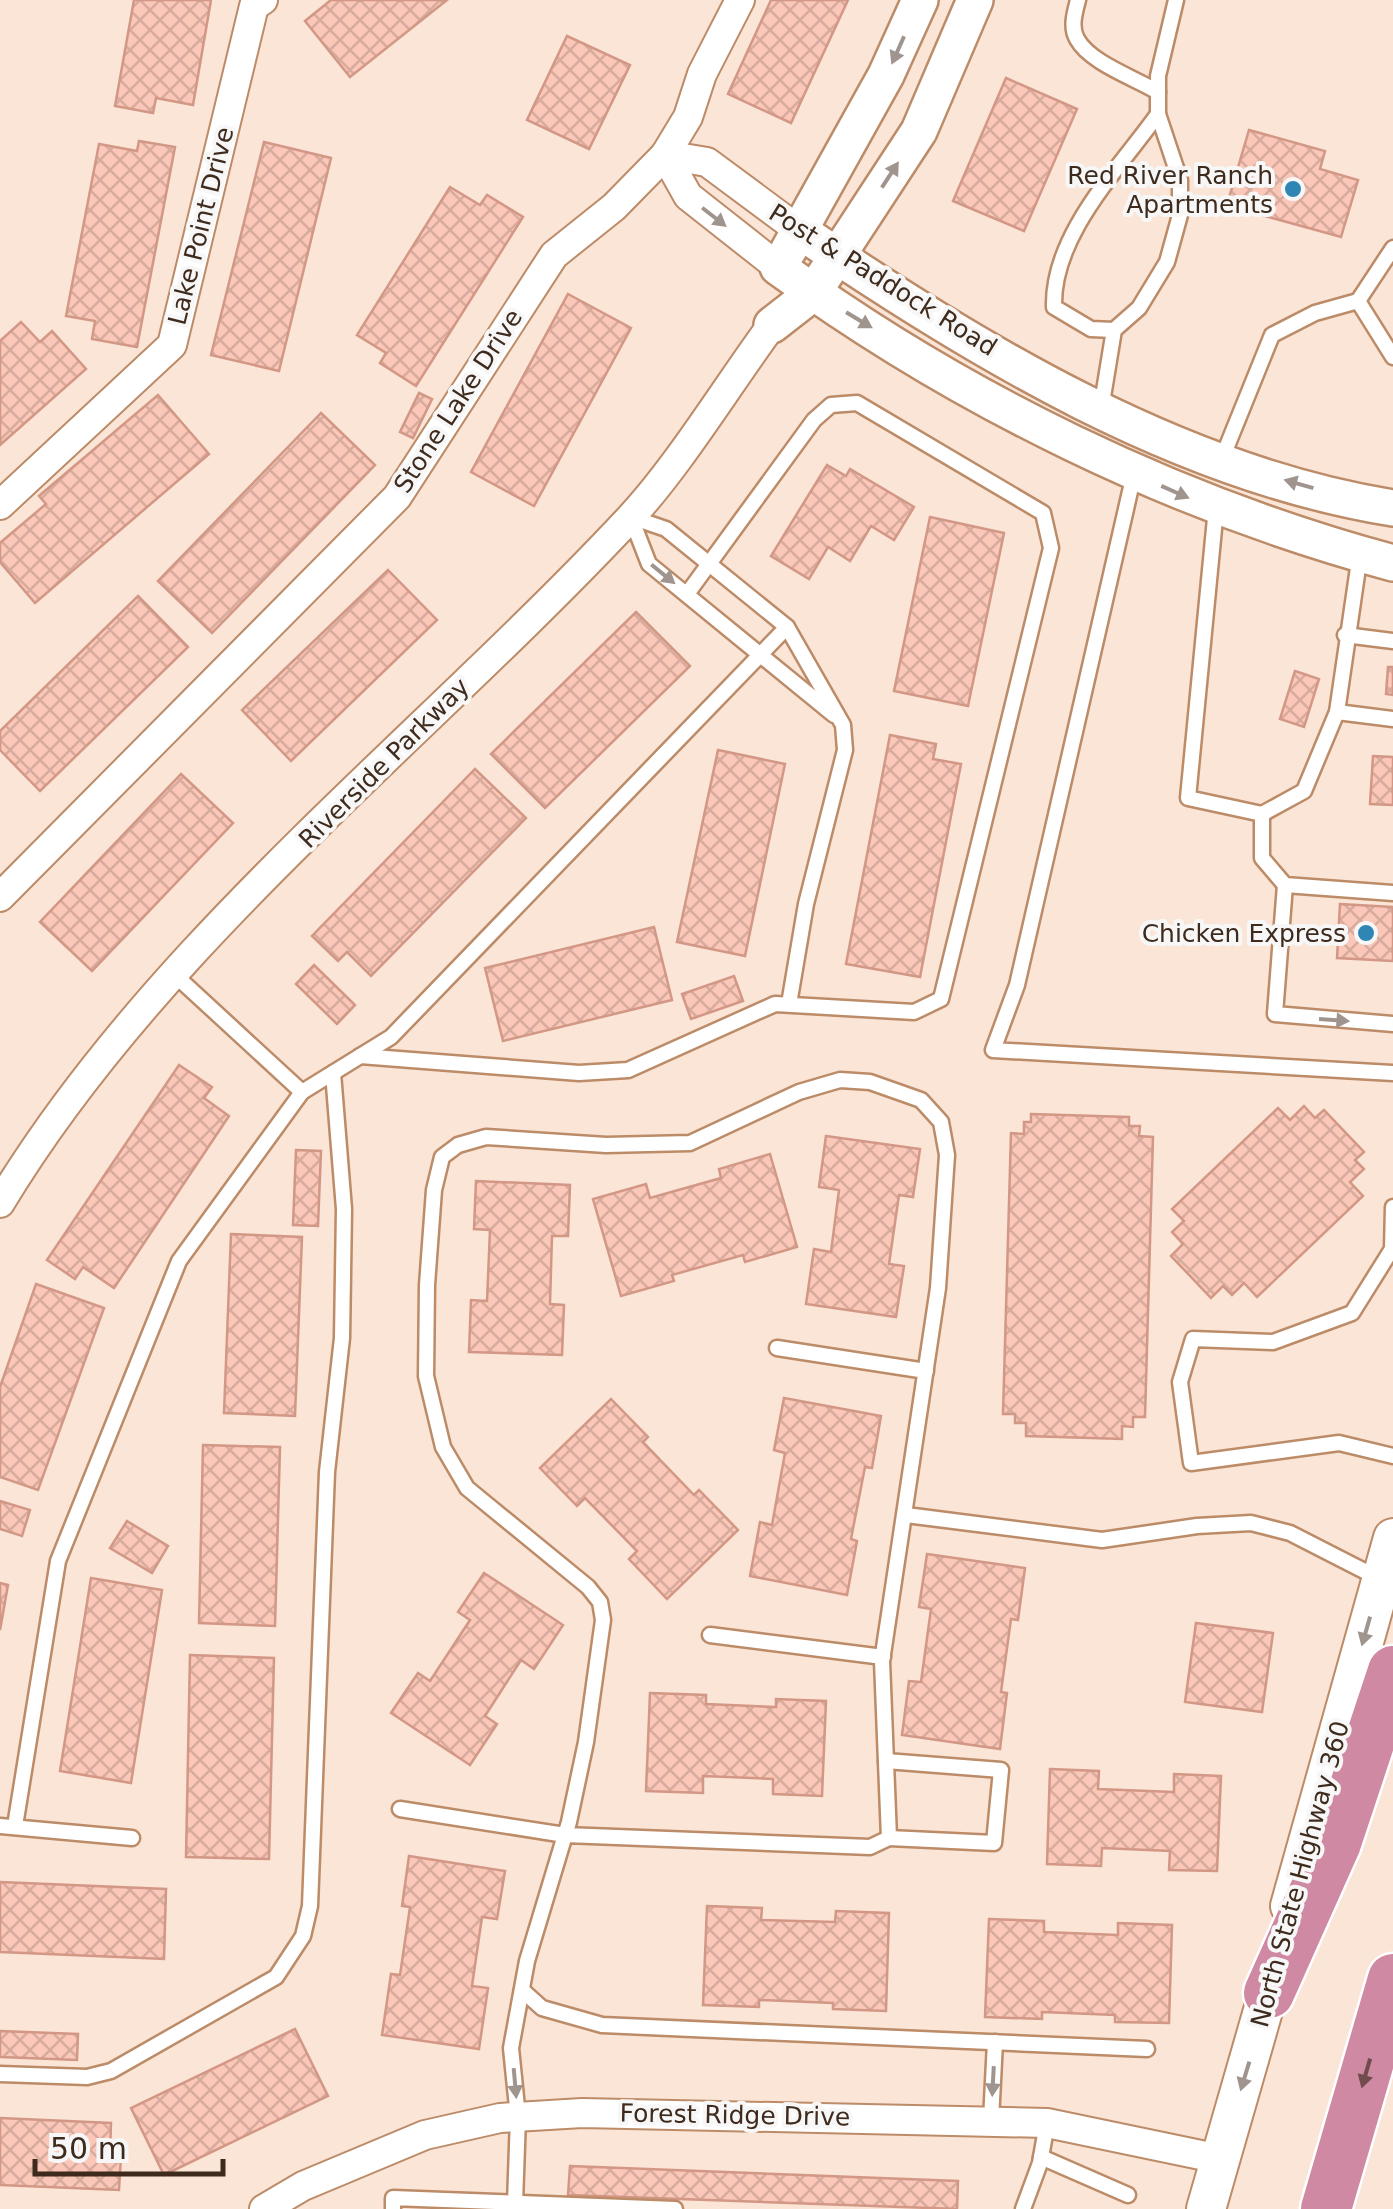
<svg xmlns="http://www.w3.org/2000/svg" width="1393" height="2209" font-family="'DejaVu Sans',sans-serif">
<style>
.building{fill:url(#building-cross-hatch);stroke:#d39786;stroke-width:2.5}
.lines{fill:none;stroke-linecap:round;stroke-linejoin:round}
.service-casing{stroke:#bc8b68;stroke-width:19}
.minor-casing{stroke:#bc8b68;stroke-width:32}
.tertiary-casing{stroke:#bc8b68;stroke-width:40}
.secondary-casing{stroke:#bc8b68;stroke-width:42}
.motorway-casing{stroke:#fff;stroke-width:55}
.service{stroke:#fff;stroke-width:14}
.minor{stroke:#fff;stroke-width:28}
.tertiary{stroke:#fff;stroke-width:35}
.secondary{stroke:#fff;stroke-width:38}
.motorway{stroke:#cf89a2;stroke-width:50}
.oneway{fill:#9f958e}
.oneway2{fill:#714c4c}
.poi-dot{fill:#2f86b5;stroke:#f7f7f7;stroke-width:4}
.labels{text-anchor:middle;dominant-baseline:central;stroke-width:8;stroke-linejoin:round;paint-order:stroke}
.poi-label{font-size:25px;fill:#3f2b1d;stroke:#f7f7f7;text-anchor:end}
.street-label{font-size:25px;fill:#3f2b1d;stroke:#f7f7f7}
</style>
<defs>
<pattern id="building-cross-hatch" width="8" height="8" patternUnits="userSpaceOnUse" patternTransform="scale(2.5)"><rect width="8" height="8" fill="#fac7b8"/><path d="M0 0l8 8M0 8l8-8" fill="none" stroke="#d7ab9e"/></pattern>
</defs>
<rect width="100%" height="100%" fill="#fbe5d7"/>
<g class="building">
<polygon points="134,0 211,0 193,105 156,98 153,113 115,106"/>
<polygon points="331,0 447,0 350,77 305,21"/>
<polygon points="771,0 848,0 791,123 728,94"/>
<polygon points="567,36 630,65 589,149 527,120"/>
<polygon points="1006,78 1077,109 1024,231 953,201"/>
<polygon points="1249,130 1325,151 1320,169 1358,180 1341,237 1254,213 1256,206 1229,198"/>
<polygon points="139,141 175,147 137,347 92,339 95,321 66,316 99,144 137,151"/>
<polygon points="264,142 331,158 279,371 211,355"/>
<polygon points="450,187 480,205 487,195 523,217 416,386 380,363 386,353 357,335"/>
<polygon points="568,294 631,328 534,506 471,472"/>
<polygon points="21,322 40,342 52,331 86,369 0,445 0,341"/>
<polygon points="419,393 432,399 413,438 400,432"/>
<polygon points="158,395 209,454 35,603 0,562 0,543 46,504 39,496"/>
<polygon points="321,413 375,465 212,633 158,581"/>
<polygon points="827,465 846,476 850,469 914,507 894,540 871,526 850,561 828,547 809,579 771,556"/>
<polygon points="930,517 1004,533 968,706 894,691"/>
<polygon points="388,570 437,620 291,761 242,710"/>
<polygon points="138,596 188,647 40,791 0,750 0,731"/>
<polygon points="636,612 690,666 545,808 491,754"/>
<polygon points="1388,667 1393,667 1393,695 1386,694"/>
<polygon points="1295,671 1319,679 1304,727 1280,719"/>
<polygon points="890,735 936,744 933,759 961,764 920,977 846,964"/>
<polygon points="718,750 785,764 745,956 677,942"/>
<polygon points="1373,756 1393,757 1393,805 1370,804"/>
<polygon points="475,769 526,818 371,976 347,952 338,961 312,936"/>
<polygon points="181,774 233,823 92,971 40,922"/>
<polygon points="1340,904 1393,907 1393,961 1337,958"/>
<polygon points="654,927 672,1000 503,1041 485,968"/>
<polygon points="314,965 355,1005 337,1024 296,984"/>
<polygon points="734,976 743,1001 691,1019 682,994"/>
<polygon points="179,1065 212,1087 204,1098 229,1116 114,1288 83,1267 75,1279 47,1260"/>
<polygon points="1304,1106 1315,1118 1324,1110 1364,1152 1355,1160 1364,1169 1350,1182 1363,1196 1257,1297 1244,1283 1232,1295 1223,1286 1211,1298 1171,1256 1183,1244 1172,1232 1184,1221 1172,1209 1278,1108 1290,1120"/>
<polygon points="1031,1114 1129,1117 1129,1126 1140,1126 1139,1136 1153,1137 1145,1417 1133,1417 1133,1427 1122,1426 1122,1439 1026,1436 1026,1423 1015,1423 1015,1414 1003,1414 1011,1133 1024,1134 1024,1122 1031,1122"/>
<polygon points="826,1136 920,1149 913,1197 899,1195 889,1264 904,1266 896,1317 806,1304 814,1249 831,1252 839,1190 819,1187"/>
<polygon points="296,1150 321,1151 318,1226 293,1225"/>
<polygon points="770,1154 797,1247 745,1262 743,1255 672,1275 674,1281 621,1296 593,1199 646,1184 650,1198 721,1178 719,1169"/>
<polygon points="476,1181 570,1185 568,1236 552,1236 550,1304 564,1305 562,1355 469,1352 471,1300 487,1301 490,1230 474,1229"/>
<polygon points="231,1234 302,1237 295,1416 224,1413"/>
<polygon points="36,1284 104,1308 38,1490 0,1477 0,1387"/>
<polygon points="784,1398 881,1416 872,1468 865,1467 851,1539 857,1541 847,1595 750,1576 760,1522 772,1525 785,1453 774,1450"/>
<polygon points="611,1399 648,1437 643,1442 694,1495 699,1490 738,1530 667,1599 629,1559 637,1551 585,1498 577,1506 540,1468"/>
<polygon points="203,1445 280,1447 275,1626 199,1623"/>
<polygon points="0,1501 30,1510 22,1536 0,1529"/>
<polygon points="127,1521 168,1546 152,1573 110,1548"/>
<polygon points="927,1554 1025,1568 1018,1620 1011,1619 1001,1692 1007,1693 1000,1749 902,1735 909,1681 921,1682 931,1609 919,1607"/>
<polygon points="484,1573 563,1625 534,1669 521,1660 485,1716 497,1724 470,1765 391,1713 418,1673 430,1681 470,1620 458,1612"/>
<polygon points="91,1578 162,1590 131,1783 60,1771"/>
<polygon points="0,1583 8,1585 0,1630"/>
<polygon points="1196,1623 1273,1633 1262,1712 1185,1702"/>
<polygon points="190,1655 274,1658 269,1859 186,1857"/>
<polygon points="650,1693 706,1695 706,1704 776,1707 776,1699 826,1701 822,1796 773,1794 773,1779 703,1776 703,1793 646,1791"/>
<polygon points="1050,1769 1099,1771 1098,1789 1174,1792 1174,1774 1221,1776 1217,1871 1169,1870 1170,1851 1102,1848 1101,1866 1047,1864"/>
<polygon points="409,1856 505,1871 497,1919 482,1917 472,1986 488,1988 479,2049 382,2035 391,1974 400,1975 410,1907 402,1906"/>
<polygon points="0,1882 166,1889 164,1959 0,1952"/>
<polygon points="707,1906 762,1908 761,1920 835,1922 836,1911 889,1913 886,2011 833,2009 833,2003 759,2000 759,2007 703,2005"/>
<polygon points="989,1919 1044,1921 1044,1932 1118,1935 1118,1923 1172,1925 1169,2023 1115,2022 1115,2015 1042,2012 1042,2019 985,2017"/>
<polygon points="295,2029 328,2096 164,2175 131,2108"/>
<polygon points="0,2031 78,2034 77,2060 0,2057"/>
<polygon points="0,2118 111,2123 110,2156 121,2156 119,2190 0,2185"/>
<polygon points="570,2166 958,2181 957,2209 568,2195"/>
</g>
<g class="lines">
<defs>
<g id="service">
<path d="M 1078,0 C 1075,12 1070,27 1077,39 C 1090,63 1135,78 1158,92"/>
<polyline points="1358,301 1393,357"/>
<path d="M 1114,330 L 1091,329 L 1054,307 C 1052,235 1118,170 1158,114"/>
<polyline points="1101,409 1114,330 1139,308 1167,262 1180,215 1180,180 1158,114 1158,76 1176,0"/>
<polyline points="1221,461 1272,335 1315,313 1358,301 1393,248"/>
<polyline points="1134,474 1017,985 993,1050 1393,1073"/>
<polyline points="1216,508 1188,798 1262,814 1262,858 1285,885 1393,893"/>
<polyline points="631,517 666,529 787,627 843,725 845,750 806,904 789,1004"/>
<polyline points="631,518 649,564 834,715"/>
<polyline points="1345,635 1393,641"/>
<polyline points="1337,712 1393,719"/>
<polyline points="1262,814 1304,791 1337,712 1360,554"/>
<polyline points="1285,885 1275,1014 1393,1024"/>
<polyline points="176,976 302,1092"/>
<polyline points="360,1056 579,1073 628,1070 775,1004 914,1012 941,999 1051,548 1043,513 857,403 831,405 814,420 687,594"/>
<polyline points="1393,1207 1392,1249 1352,1313 1273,1342 1193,1339 1180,1382 1191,1463 1339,1443 1393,1456"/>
<polyline points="777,1348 926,1371"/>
<polyline points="906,1515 1102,1540 1197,1526 1251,1523 1290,1533 1380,1579"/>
<polyline points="710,1635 883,1657"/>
<polyline points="886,1761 1001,1770 994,1843 889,1838"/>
<polyline points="400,1809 565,1835 870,1847 889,1838 882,1661 938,1288 947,1155 941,1122 921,1100 870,1082 840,1080 799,1092 690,1143 606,1145 486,1137 458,1145 442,1157 434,1190 427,1285 426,1376 443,1447 467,1488 588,1587 600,1602 603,1620 586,1742 569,1822 565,1835 527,1961 511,2048 518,2117 515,2203"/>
<polyline points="0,1826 132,1838"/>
<polyline points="15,1826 58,1561 179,1261 302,1092 391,1037 787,627"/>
<polyline points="522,1990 542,2008 602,2025 1147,2049"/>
<polyline points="0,2074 87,2077 111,2071 276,1977 303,1936 310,1906 327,1472 342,1338 344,1209 333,1073"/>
<polyline points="991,2120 995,2042"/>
<polyline points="1041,2157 1128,2195"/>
<polyline points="393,2209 393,2198 675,2209"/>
<polyline points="1023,2209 1040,2163 1047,2123"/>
</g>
<g id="minor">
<polyline points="665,155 688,196 778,267"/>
<polyline points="665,155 707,162 800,231"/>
<polyline points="0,505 172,345 254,6 263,0"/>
<polyline points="0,897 397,497 554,255 614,207 665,155 688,117 702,74 740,0"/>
<path d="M 0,1203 C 156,944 422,740 628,520 C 678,467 727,386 772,325"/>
<polyline points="264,2209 303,2186 425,2135 500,2118 582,2113 1047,2123 1220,2159"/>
</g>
<g id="tertiary">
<path d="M 800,231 C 976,351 1180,474 1393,508"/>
<polyline points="788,251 886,75 920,0"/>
<path d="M 778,267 C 961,400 1174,504 1393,563"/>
<polyline points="772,325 813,293 919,131 975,0"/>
</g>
<g id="secondary">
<polyline points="1290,1906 1393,1538"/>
<polyline points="1206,2209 1275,1969"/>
</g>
<g id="motorway">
<polyline points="1269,1993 1336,1843 1393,1671"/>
<polyline points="1326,2209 1393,1979"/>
</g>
</defs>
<use href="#service" class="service-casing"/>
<use href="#minor" class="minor-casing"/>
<use href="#tertiary" class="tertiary-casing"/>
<use href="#secondary" class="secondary-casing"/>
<use href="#motorway" class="motorway-casing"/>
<use href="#service" class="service"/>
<use href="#minor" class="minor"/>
<use href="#tertiary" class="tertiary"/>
<use href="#secondary" class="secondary"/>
<use href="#motorway" class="motorway"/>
</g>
<defs><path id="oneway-solid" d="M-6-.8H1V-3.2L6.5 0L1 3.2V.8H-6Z" transform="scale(2.5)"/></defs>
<g class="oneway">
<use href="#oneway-solid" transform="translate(898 50) rotate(114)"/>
<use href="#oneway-solid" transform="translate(890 175) rotate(-57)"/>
<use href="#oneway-solid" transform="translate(714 217) rotate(38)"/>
<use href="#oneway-solid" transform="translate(859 320) rotate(31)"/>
<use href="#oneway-solid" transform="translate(1299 484) rotate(-164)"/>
<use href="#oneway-solid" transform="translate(1175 492) rotate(24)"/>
<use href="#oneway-solid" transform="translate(663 574) rotate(39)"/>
<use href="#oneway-solid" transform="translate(1334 1020) rotate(4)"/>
<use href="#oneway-solid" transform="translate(1366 1631) rotate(106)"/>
<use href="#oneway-solid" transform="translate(1245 2076) rotate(107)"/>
<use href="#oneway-solid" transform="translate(993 2081) rotate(93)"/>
<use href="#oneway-solid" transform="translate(515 2083) rotate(85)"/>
</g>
<use class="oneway2" href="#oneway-solid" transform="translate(1366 2073) rotate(106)"/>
<g class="poi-dot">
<circle cx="1293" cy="189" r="10"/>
<circle cx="1366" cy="933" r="10"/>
</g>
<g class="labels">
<g class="poi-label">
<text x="1273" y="175">Red River Ranch<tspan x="1273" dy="29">Apartments</tspan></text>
<text x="1346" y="933">Chicken Express</text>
</g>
<g class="street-label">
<text transform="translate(201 226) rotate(-76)">Lake Point Drive</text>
<text transform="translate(883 280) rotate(32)">Post &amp; Paddock Road</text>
<text transform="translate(458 401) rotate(-57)">Stone Lake Drive</text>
<text transform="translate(384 763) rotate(-45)">Riverside Parkway</text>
<text transform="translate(1300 1874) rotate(-75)">North State Highway 360</text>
<text transform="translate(735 2115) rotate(1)">Forest Ridge Drive</text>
</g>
</g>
<path d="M35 2159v15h188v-15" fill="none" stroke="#3f2b1d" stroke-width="5"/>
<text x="50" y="2159" font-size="30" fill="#3f2b1d" stroke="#f7f7f7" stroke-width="8" paint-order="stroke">50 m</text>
</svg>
